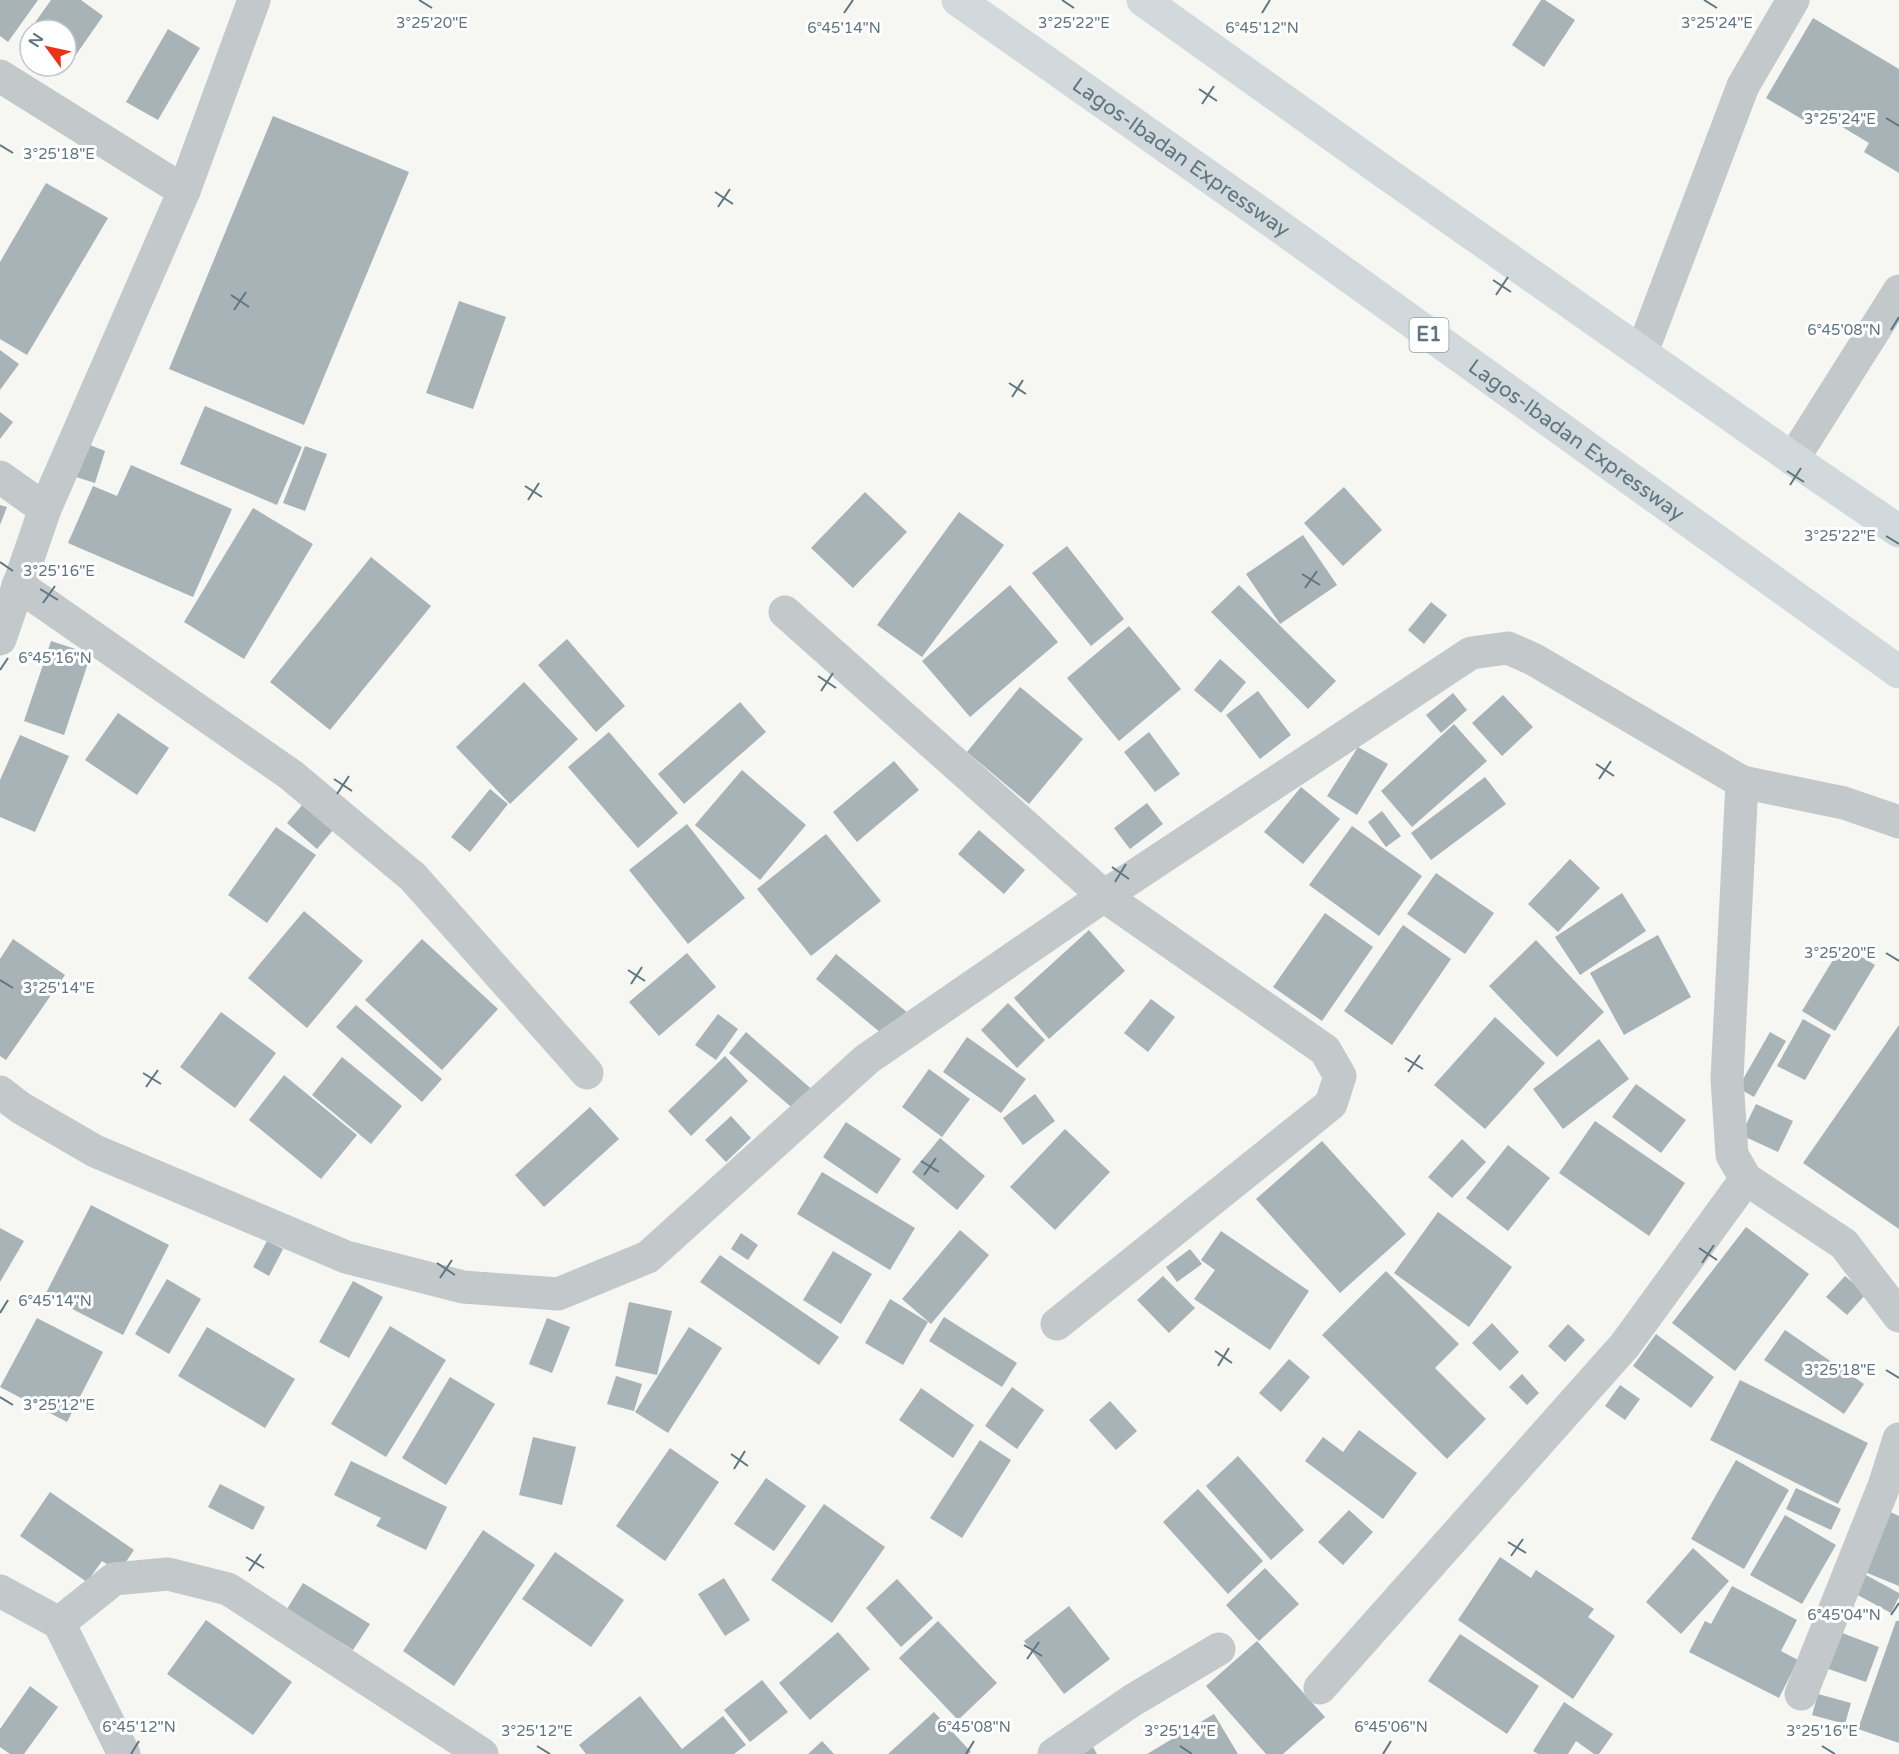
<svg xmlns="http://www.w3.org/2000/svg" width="1899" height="1754" font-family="'Varela Round',sans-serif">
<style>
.building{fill:#a7b3b7}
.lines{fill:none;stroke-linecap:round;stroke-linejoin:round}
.minor{stroke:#c3c8cb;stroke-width:33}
.motorway{stroke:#d2d9dc;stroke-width:33}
.ticks{fill:none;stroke:#5f7680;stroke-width:2}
.labels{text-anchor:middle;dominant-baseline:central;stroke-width:6;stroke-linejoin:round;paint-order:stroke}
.shield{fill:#fff;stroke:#8f9fa6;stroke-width:1.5}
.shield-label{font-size:20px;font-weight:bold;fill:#5f7680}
.street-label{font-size:21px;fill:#5f7680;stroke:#fff}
.ticks-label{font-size:15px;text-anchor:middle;fill:#5f7680;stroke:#fff;stroke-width:6;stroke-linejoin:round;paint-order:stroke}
</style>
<rect width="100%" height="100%" fill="#f6f6f2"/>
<g class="building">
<polygon points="0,0 38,0 8,42 0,36"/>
<polygon points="51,0 81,0 103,16 66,69 66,30 30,30 30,42 24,38"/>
<polygon points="1541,0 1545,0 1575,20 1544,67 1512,45"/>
<polygon points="1813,18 1899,69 1899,173 1864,152 1869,143 1819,113 1812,125 1766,98"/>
<polygon points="168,29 200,48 158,120 126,102"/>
<polygon points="273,116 409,172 304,425 169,369"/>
<polygon points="46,183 108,218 27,355 0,339 0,262"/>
<polygon points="459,301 506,317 473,409 426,393"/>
<polygon points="0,350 19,364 0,390"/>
<polygon points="205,406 302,447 277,505 180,464"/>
<polygon points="0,412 13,422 0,439"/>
<polygon points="85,443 105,451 95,483 73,476"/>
<polygon points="305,446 327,454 305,511 283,503"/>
<polygon points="131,465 232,509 193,597 68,543 93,486 117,496"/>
<polygon points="1344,487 1382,530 1343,566 1304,523"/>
<polygon points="865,492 907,532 853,588 811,548"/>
<polygon points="0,505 7,507 0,525"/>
<polygon points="253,508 313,544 244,659 184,622"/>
<polygon points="959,512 1004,545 922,657 877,625"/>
<polygon points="1303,535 1337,585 1280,624 1246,574"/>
<polygon points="1067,546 1124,619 1091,646 1032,573"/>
<polygon points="371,557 431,606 330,730 270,682"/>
<polygon points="1010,585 1058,642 970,717 922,661"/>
<polygon points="1239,585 1336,681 1308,709 1211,612"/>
<polygon points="1431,602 1447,615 1424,644 1408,630"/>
<polygon points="1129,626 1181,689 1119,741 1067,678"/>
<polygon points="567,639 625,706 596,732 538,665"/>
<polygon points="51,641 91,654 64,735 24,721"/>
<polygon points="1220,659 1246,682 1221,713 1194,690"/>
<polygon points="524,682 578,739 510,804 456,747"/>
<polygon points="1020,687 1083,739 1029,804 967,752"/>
<polygon points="1258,691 1291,735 1260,759 1226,715"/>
<polygon points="1453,693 1467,710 1441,733 1426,715"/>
<polygon points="1503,695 1533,727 1502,756 1472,723"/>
<polygon points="740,702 766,732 684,804 658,774"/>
<polygon points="118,713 169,748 137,795 85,760"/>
<polygon points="1454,724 1487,761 1412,827 1381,791"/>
<polygon points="609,732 678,813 638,848 568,767"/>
<polygon points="1149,732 1180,774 1155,792 1124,752"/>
<polygon points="20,735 69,756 35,832 0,817 0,780"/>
<polygon points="1358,747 1388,764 1357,815 1327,796"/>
<polygon points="894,761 919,790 857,842 833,812"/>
<polygon points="742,770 806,825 760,880 695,825"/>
<polygon points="1485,777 1506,804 1431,860 1411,833"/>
<polygon points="1301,787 1340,819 1303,864 1264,832"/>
<polygon points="490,789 508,804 470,852 451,837"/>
<polygon points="1147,803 1163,824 1130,849 1114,828"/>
<polygon points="303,804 333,830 317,849 287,823"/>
<polygon points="1382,811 1401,836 1386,847 1368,822"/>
<polygon points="687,824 745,898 688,944 629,870"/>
<polygon points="1352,826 1422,876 1379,936 1309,885"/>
<polygon points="276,827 316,855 267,923 228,895"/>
<polygon points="979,830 1025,870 1004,894 958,854"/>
<polygon points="826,834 881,901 811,956 757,889"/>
<polygon points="1570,859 1600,888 1558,932 1528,904"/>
<polygon points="1436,873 1494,913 1465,954 1407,914"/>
<polygon points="1622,893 1646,931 1580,975 1555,937"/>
<polygon points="304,911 363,961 307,1028 248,978"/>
<polygon points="1325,913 1373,947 1322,1021 1273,987"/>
<polygon points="1403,925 1451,959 1392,1045 1344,1011"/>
<polygon points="1089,930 1125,971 1049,1039 1014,998"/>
<polygon points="1658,935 1691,997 1624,1035 1590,973"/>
<polygon points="13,939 65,975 6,1060 0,1056 0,959"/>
<polygon points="422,939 498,1009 442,1070 365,1000"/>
<polygon points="1536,940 1604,1012 1557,1057 1489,986"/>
<polygon points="1842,945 1875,965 1835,1031 1802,1011"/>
<polygon points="687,953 716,987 659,1036 629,1002"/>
<polygon points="836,954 908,1013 887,1038 816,979"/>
<polygon points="1151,999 1175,1017 1148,1052 1124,1033"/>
<polygon points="1008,1003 1045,1040 1017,1068 981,1030"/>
<polygon points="356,1005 442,1079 422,1102 336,1027"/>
<polygon points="221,1012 276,1053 235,1108 180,1067"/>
<polygon points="718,1014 738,1029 716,1060 695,1045"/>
<polygon points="1495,1017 1545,1063 1485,1129 1434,1085"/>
<polygon points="1803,1019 1831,1035 1805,1080 1777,1066"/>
<polygon points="1899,1025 1899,1229 1803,1163"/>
<polygon points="746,1032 815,1092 797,1112 729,1053"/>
<polygon points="1770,1032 1786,1041 1754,1097 1738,1088"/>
<polygon points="967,1037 1026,1079 1001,1113 943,1072"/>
<polygon points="1599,1039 1629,1079 1563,1129 1533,1089"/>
<polygon points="725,1056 748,1081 691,1136 668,1111"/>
<polygon points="342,1057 402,1106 371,1144 312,1095"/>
<polygon points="929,1069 970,1099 942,1137 902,1107"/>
<polygon points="284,1075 357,1135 321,1179 249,1120"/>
<polygon points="1636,1084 1686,1120 1661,1153 1612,1117"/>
<polygon points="1035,1094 1055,1121 1023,1145 1003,1118"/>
<polygon points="1756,1104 1793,1121 1778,1152 1741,1135"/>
<polygon points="590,1107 619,1139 544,1207 515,1175"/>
<polygon points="731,1116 751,1138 726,1162 705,1140"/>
<polygon points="1595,1121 1685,1183 1649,1236 1559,1173"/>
<polygon points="846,1122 901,1159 877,1194 823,1157"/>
<polygon points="1065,1129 1110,1172 1055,1230 1010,1187"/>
<polygon points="940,1138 985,1176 957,1210 912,1172"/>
<polygon points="1462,1139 1486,1162 1452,1198 1428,1177"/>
<polygon points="1322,1141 1406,1234 1340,1293 1256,1199"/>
<polygon points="1508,1145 1550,1178 1508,1231 1466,1198"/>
<polygon points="822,1172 915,1228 890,1270 797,1214"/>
<polygon points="91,1205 169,1245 123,1335 45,1295"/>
<polygon points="1438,1212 1512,1267 1469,1327 1394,1273"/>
<polygon points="1746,1227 1809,1274 1735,1371 1672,1323"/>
<polygon points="0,1228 24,1241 0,1282"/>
<polygon points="960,1230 989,1255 931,1324 902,1299"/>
<polygon points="1221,1231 1309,1291 1270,1350 1194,1299 1215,1270 1201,1260"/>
<polygon points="741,1233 758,1245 748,1260 731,1249"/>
<polygon points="267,1241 283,1249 269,1276 253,1267"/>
<polygon points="1190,1249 1202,1264 1177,1282 1166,1267"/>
<polygon points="833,1251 872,1274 841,1324 803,1300"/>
<polygon points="720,1255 839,1337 819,1365 700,1282"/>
<polygon points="1386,1271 1459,1344 1435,1368 1486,1419 1447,1459 1322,1335"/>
<polygon points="1163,1276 1195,1308 1169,1333 1137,1300"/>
<polygon points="1845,1276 1866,1294 1847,1315 1826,1297"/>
<polygon points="167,1279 201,1299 169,1354 135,1334"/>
<polygon points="353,1281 383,1297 349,1358 319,1342"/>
<polygon points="890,1299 928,1322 903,1365 865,1343"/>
<polygon points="629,1302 672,1311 657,1375 615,1366"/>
<polygon points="944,1317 1017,1363 1002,1387 929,1341"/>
<polygon points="37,1318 103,1352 67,1422 0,1387"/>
<polygon points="547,1318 570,1327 552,1373 529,1364"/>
<polygon points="1492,1323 1519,1352 1500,1371 1472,1343"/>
<polygon points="1568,1324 1585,1340 1565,1362 1548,1346"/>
<polygon points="390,1326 446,1360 386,1457 331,1424"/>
<polygon points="207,1327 295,1379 265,1428 178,1376"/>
<polygon points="689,1327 722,1348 668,1433 635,1412"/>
<polygon points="1785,1330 1864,1384 1844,1414 1764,1360"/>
<polygon points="1656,1334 1714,1377 1691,1408 1633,1366"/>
<polygon points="1289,1359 1310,1377 1281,1412 1259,1393"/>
<polygon points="1522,1374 1539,1393 1527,1405 1509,1387"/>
<polygon points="616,1376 642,1384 634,1411 607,1404"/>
<polygon points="450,1377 495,1404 446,1485 402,1458"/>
<polygon points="1740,1380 1868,1443 1838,1504 1710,1440"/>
<polygon points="1620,1385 1640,1399 1625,1420 1605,1406"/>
<polygon points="1012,1387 1044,1410 1017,1449 985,1426"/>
<polygon points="921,1388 974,1425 953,1458 899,1420"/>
<polygon points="1110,1401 1137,1431 1116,1450 1089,1420"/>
<polygon points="1359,1430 1417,1473 1383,1519 1305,1461 1323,1437 1343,1452"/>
<polygon points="533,1437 576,1447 562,1505 519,1495"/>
<polygon points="980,1440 1011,1460 962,1538 930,1518"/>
<polygon points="670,1448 719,1482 665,1561 616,1526"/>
<polygon points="1238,1456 1304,1530 1271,1560 1206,1486"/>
<polygon points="1736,1460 1789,1490 1744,1569 1691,1539"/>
<polygon points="351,1461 447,1507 426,1550 376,1526 381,1518 334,1495"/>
<polygon points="766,1478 806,1506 774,1551 734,1524"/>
<polygon points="220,1484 265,1507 253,1530 208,1507"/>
<polygon points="1796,1488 1841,1509 1831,1530 1786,1509"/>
<polygon points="1198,1489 1263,1561 1228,1594 1163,1522"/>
<polygon points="50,1492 134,1550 119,1572 102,1561 87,1582 20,1536"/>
<polygon points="824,1504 885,1547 832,1623 771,1580"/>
<polygon points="1349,1510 1373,1532 1343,1565 1318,1542"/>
<polygon points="1886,1510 1899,1516 1899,1586 1860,1570"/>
<polygon points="1785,1515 1836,1545 1802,1604 1750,1575"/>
<polygon points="483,1530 535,1565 454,1686 403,1651"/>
<polygon points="1693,1548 1729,1581 1681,1634 1646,1602"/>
<polygon points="555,1552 624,1600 591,1647 522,1599"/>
<polygon points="1500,1557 1531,1578 1536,1570 1594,1609 1588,1617 1615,1636 1573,1699 1458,1620"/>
<polygon points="1265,1568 1299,1604 1259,1641 1226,1605"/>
<polygon points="1864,1574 1899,1593 1899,1597 1891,1613 1854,1593"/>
<polygon points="724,1578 750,1620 725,1636 698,1594"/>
<polygon points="897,1579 933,1618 901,1647 866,1608"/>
<polygon points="303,1583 370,1624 353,1650 287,1609"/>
<polygon points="1732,1586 1797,1620 1781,1651 1798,1660 1779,1698 1689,1652 1705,1621 1711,1624"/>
<polygon points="1069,1606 1110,1659 1064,1694 1024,1641"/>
<polygon points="206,1620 292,1682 253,1735 167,1674"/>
<polygon points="938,1621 997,1683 958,1720 899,1658"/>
<polygon points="1896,1621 1899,1621 1899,1743 1858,1729"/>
<polygon points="1837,1631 1879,1647 1866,1682 1823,1667"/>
<polygon points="838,1632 870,1669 810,1720 779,1683"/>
<polygon points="1460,1634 1539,1686 1507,1734 1428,1681"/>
<polygon points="1257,1641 1325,1717 1283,1754 1266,1754 1206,1686"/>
<polygon points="762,1680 788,1712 750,1742 724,1710"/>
<polygon points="30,1686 58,1707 24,1754 10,1754 0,1747 0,1729"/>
<polygon points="1818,1694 1851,1703 1845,1724 1812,1715"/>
<polygon points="640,1696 682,1749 723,1716 746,1745 734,1754 586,1754 579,1745"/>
<polygon points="1564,1702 1613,1734 1599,1754 1594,1754 1576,1741 1568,1754 1538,1754 1533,1751"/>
<polygon points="934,1712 971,1752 968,1754 888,1754"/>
<polygon points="1214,1714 1238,1754 1147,1754"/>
<polygon points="822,1741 834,1754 808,1754"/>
<polygon points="1093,1747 1097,1754 1083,1754"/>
</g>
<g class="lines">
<g class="minor">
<polyline points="0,76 184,191"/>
<polyline points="1642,352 1743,86 1793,0"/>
<polyline points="1793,459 1899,291"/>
<polyline points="0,477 45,509"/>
<polyline points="18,585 291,775 413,877 587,1073"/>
<polyline points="785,612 1104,896 1325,1050 1340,1076 1331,1104 1057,1324"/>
<polyline points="0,639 45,509 184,191 254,0"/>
<polyline points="1742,782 1727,1079 1732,1155 1746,1179 1844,1244 1899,1316"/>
<polyline points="0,1092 21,1108 95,1151 346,1257 463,1287 558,1294 648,1257 867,1059 1104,896 1471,653 1508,648 1533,659 1742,782 1844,803 1899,822"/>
<polyline points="0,1591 59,1623 124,1754"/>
<polyline points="59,1623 114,1579 168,1574 228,1589 482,1754"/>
<polyline points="1320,1688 1625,1345 1746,1179"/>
<polyline points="1801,1694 1884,1486 1899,1439"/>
<polyline points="1054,1754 1133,1700 1219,1649"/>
</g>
<g class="motorway">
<path id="s1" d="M 958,0 L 1276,224 L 1899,672"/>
<polyline points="1143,0 1380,169 1793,459 1899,531"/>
</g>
</g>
<path class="ticks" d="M 419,0 L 432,8M 1062,0 L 1074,8M 1704,0 L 1717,8M 844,13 L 853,0M 1262,13 L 1270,0M 1199,89 L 1217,101M 1202,104 L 1214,86M 1886,118 L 1899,126M 0,145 L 13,153M 715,192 L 733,204M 718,207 L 730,189M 1493,280 L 1511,292M 231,295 L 249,307M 1496,295 L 1508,277M 234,310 L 246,292M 1891,330 L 1899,317M 1009,383 L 1026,394M 1012,397 L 1023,380M 1787,471 L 1804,482M 1790,485 L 1801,468M 525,486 L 542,497M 528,500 L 539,483M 1886,536 L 1899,544M 0,562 L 13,571M 1302,574 L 1320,585M 1305,588 L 1317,571M 40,589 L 58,600M 43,603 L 55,586M 0,670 L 8,658M 818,676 L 836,688M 821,691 L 833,673M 1596,764 L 1614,776M 334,779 L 352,791M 1599,779 L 1611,761M 337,794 L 349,776M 1112,867 L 1129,879M 1115,882 L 1126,864M 1886,953 L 1899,961M 628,970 L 645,981M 0,980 L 13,988M 631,984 L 642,967M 1405,1058 L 1423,1069M 1408,1072 L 1420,1055M 143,1073 L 161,1084M 146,1087 L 158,1070M 921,1161 L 939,1172M 924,1175 L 936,1158M 1699,1248 L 1717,1260M 437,1263 L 455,1275M 1702,1263 L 1714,1245M 440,1278 L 452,1260M 0,1313 L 8,1300M 1215,1351 L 1232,1363M 1218,1366 L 1229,1348M 1886,1370 L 1899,1378M 0,1397 L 13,1405M 731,1454 L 748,1466M 734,1469 L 745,1451M 1508,1542 L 1526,1553M 1511,1556 L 1523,1539M 246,1557 L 264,1568M 249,1571 L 261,1554M 1891,1615 L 1899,1603M 1024,1645 L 1042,1656M 1027,1659 L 1039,1642M 537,1746 L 550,1754M 1180,1746 L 1192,1754M 1822,1746 L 1835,1754M 131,1754 L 139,1741M 966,1754 L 974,1741M 1383,1754 L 1391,1741"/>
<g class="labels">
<rect class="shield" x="1409.5" y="318" width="39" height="34" rx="4.5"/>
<g class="shield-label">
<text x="1429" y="335">E1</text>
</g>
<g class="street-label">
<text stroke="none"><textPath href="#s1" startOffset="273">Lagos-Ibadan Expressway</textPath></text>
<text stroke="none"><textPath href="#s1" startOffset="759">Lagos-Ibadan Expressway</textPath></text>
</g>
</g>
<g class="ticks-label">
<text x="432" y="28">3°25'20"E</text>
<text x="1074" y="28">3°25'22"E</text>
<text x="1717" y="28">3°25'24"E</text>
<text x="844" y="33">6°45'14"N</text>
<text x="1262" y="33">6°45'12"N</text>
<text x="1840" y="124">3°25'24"E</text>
<text x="59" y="159">3°25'18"E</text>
<text x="1844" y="335">6°45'08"N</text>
<text x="1840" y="541">3°25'22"E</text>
<text x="59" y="576">3°25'16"E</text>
<text x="55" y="663">6°45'16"N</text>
<text x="1840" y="958">3°25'20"E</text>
<text x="59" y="993">3°25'14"E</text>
<text x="55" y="1306">6°45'14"N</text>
<text x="1840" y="1375">3°25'18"E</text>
<text x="59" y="1410">3°25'12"E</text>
<text x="1844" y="1620">6°45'04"N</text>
<text x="139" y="1732">6°45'12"N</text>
<text x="974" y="1732">6°45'08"N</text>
<text x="1391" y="1732">6°45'06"N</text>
<text x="537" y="1736">3°25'12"E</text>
<text x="1180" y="1736">3°25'14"E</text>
<text x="1822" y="1736">3°25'16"E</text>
</g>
<g transform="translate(48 48) rotate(303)"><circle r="28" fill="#ffffff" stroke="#bfc8cc" stroke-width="1.5"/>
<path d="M0-4.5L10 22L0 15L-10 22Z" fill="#ef301a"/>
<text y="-9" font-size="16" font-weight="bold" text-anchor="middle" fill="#5f7680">N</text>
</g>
</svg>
